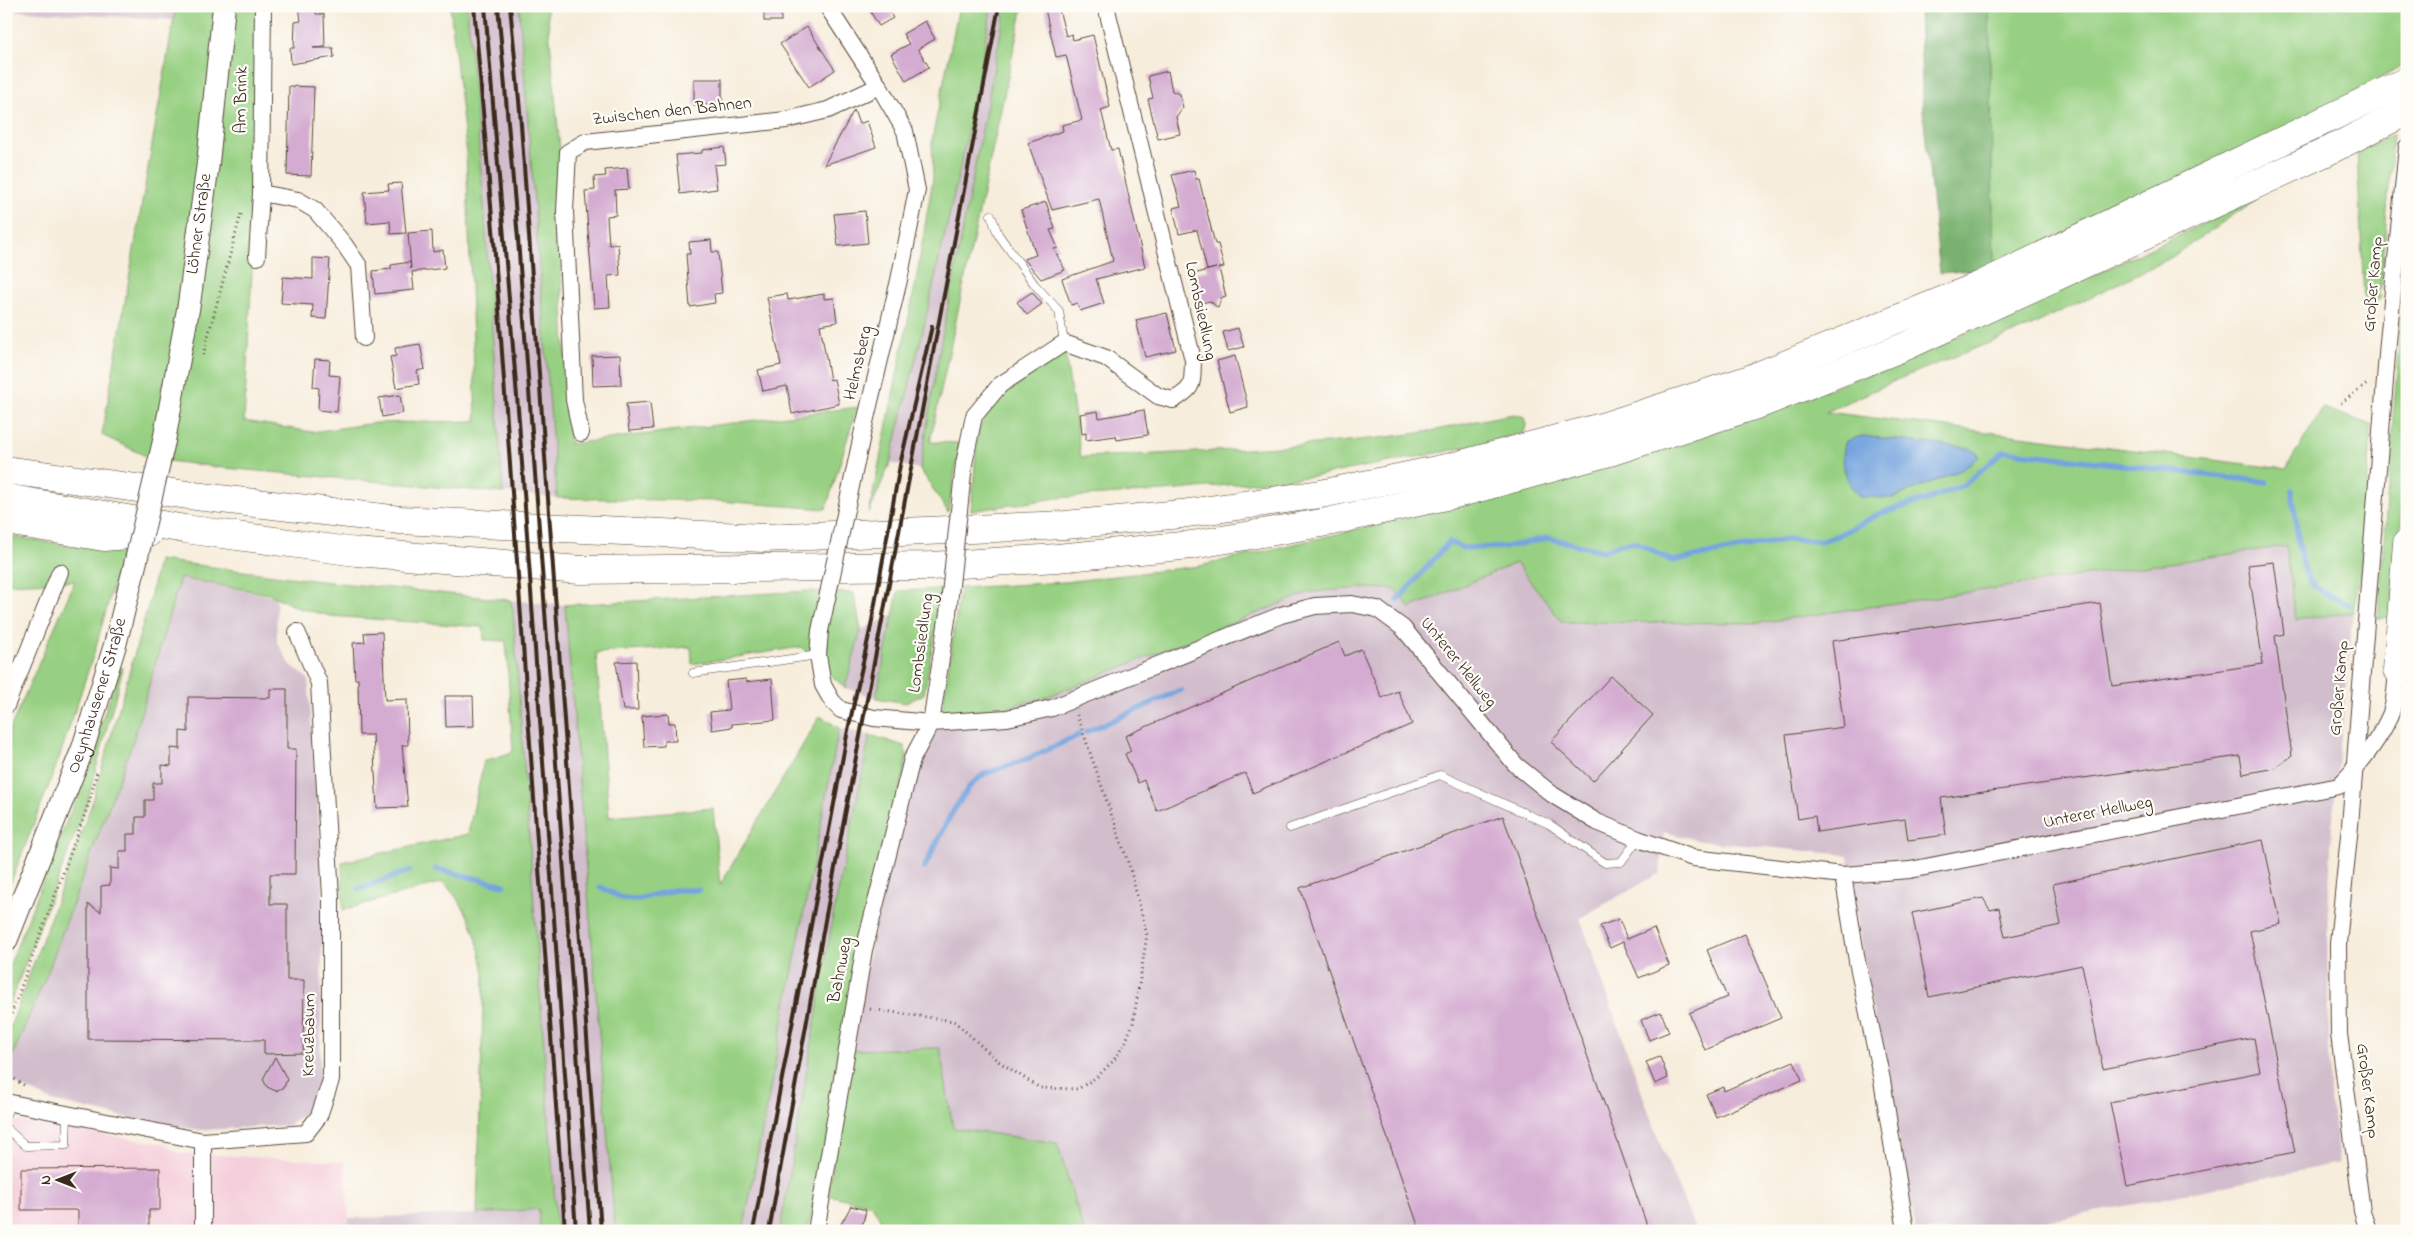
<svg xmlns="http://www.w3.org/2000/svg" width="2413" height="1237" font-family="'Indie Flower',sans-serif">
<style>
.built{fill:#f5cfdb}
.industrial{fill:#d1bdcc}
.green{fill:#97d082;stroke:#697d50}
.forest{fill:#79b270;stroke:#5a6e47}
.water{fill:#74a4de;stroke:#58677e}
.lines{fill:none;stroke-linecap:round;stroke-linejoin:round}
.stream{stroke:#74a4de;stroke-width:5.5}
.building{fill:#d4acd2}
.lane-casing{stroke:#57473a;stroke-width:9}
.street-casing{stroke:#57473a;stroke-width:18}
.secondary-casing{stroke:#57473a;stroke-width:24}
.highway-casing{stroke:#57473a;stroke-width:29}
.path{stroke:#57473a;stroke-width:3;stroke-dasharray:1 4;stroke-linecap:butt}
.lane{stroke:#fff;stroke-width:8}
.street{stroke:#fff;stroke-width:16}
.secondary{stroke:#fff;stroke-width:22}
.highway{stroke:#fff;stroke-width:28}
.rail{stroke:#3b2a1e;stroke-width:4}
.street-bridge-casing{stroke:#57473a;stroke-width:18;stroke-linecap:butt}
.secondary-bridge-casing{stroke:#57473a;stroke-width:24;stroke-linecap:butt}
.street-bridge{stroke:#fff;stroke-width:16}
.secondary-bridge{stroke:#fff;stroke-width:22}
.labels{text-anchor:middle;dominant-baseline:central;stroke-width:4.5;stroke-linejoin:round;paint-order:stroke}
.street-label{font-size:18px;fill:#3b2a1e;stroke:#fdfcf7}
</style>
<rect width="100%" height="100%" fill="#fdfcf7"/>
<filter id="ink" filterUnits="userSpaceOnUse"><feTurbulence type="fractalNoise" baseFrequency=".02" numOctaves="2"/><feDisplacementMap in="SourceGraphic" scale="10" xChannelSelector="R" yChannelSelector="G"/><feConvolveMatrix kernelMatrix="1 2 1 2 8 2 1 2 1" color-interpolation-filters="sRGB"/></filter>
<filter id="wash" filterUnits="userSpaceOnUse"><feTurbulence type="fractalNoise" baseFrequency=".0096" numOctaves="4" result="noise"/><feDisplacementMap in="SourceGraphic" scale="20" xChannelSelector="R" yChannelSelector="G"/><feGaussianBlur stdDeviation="1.12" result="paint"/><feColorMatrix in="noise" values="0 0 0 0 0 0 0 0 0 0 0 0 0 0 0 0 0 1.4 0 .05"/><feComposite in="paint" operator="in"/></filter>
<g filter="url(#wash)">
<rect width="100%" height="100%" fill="#f7eddc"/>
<polygon class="built" points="6,1120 165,1144 178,1153 345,1162 350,1231 6,1231"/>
<g class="industrial">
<polygon points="6,6 176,6 174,20 6,10"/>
<polygon points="467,6 519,6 557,498 503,493 484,207"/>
<polygon points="993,6 1006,6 940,347 920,469 890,463 965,146"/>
<polygon points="2287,546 2296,619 2353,612 2332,827 2327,932 2330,1092 2339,1163 2065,1218 1955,1231 1916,1231 1863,959 1848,855 1701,841 1664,832 1660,873 1580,918 1659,1141 1696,1231 1084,1231 1057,1143 953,1128 940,1048 851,1050 906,756 942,713 1004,708 1310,592 1360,588 1396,589 1410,608 1516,563 1562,622 1758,623"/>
<polygon points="180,578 276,597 277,642 290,664 308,679 323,879 320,1079 320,1089 305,1112 289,1125 202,1130 155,1124 52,1101 6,1079 6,1073 47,974 133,741"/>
<polygon points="510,600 565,605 615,1231 557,1231 513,610"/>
<polygon points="893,615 876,698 845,688 861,630"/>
<polygon points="839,728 870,735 833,916 780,1231 743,1231"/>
<polygon points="539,1209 540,1231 350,1231 349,1218 477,1214"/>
</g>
<g class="green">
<polygon points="176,6 258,6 253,253 244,421 312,432 375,423 476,421 466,150 450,6 467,6 484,207 503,493 225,468 152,459 102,435"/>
<polygon points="519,6 547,6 560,151 558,211 570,444 857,407 826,509 719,501 557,498"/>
<polygon points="959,6 992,6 965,146 921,339 890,463 869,513 916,281 933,178 932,140"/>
<polygon points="1006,6 1023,6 930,442 960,443 948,512 920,469 940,347"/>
<polygon points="1989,6 2407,6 2407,64 2207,170 1994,268"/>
<polygon points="2393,134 2380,299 2369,306 2364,299 2357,151"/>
<polygon points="2258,198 2172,257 2029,327 1906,376 1826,412 2286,469 2323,408 2372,425 2360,576 2353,612 2296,620 2286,546 1758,623 1562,622 1516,563 1410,608 1395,589 1360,588 1310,592 1049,696 1004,708 942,713 960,588 1065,582 1200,566 1470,503 1616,465 1764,413 1909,358 2079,282"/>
<polygon points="2407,236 2407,467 2391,617 2378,618"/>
<path d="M 1065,352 L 1081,457 C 1189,453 1297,448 1404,435 C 1441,431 1478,419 1515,414 L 1524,417 L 1526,425 L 1524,433 L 1448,451 L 1316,476 L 1178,490 L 1057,498 L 971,511 L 978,430 L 996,400 L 1009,389 Z"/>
<polygon points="6,536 122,553 95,650 57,764 6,895 6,738 75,581 6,584"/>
<path d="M 158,560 L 320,581 L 510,600 L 513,610 L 557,1231 L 540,1231 L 539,1209 L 477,1214 L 484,973 C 477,935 471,911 443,882 L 343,910 L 342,862 L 468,834 L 484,761 L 513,752 L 506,641 L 484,640 L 483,627 L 330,616 L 298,608 L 269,594 L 180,578 L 133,741 L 47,974 L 6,1071 L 6,1039 L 92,803 L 150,599 Z"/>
<polygon points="940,589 938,615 924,694 906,703 876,698 898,591"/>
<polygon points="809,591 854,593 861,630 845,688 801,647 692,664 691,647 596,653 609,817 713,808 720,885 820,716 839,728 743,1231 615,1231 565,605"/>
<polygon points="120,667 123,668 87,803 6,1014 6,974 74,803"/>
<polygon points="870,735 904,746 907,756 808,1231 780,1231 833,916"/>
<polygon points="940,1048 953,1128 1057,1143 1084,1231 887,1231 872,1205 828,1195 851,1050"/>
</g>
<polygon class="forest" points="1919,6 1989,6 1994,268 1940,273 1923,112"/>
<path class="water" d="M 1862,436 L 1970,448 L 1980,456 L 1961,470 L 1893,498 L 1860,497 C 1845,483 1839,460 1846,441 Z"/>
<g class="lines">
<g class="stream">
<path d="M 2292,490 C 2296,512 2298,569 2312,584 C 2322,594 2336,598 2349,604"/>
<polyline points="1398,600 1449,542 1463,548 1506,547 1548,538 1603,551 1620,544 1636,542 1672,561 1787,539 1819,541 1837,536 1881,513 1929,499 1964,485 2004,451 2267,482"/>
<polyline points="1086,732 1181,690"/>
<polyline points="924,868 950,816 969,787 984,774 1025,760 1079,735"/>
<polyline points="436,869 504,885"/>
<polyline points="600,887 622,898 638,899 674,890 699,890"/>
<polyline points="359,889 409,871"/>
</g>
</g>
<g id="blocks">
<g class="building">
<polygon points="299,6 315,6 316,14 324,14 325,47 313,48 333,48 334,57 291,64 290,48 294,48 295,22 301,21"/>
<rect x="764" y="6" width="17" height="15"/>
<polygon points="867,6 886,6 893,18 879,26"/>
<polygon points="1058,6 1066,36 1072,34 1073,40 1093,35 1110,107 1101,110 1111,150 1118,149 1145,267 1096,279 1104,303 1080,311 1077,303 1071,305 1062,279 1113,261 1099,199 1052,210 1028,143 1063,131 1062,125 1082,120 1066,55 1056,57 1045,9"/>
<polygon points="925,21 935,39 918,49 929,67 906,81 891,54 909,44 903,34"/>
<polygon points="807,27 835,70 809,87 780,44"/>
<polygon points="1168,71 1172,91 1179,94 1183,107 1176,117 1180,134 1158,139 1148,99 1153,98 1148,76"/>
<rect x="694" y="79" width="28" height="26"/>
<polygon points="289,86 314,87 311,176 287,175"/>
<polygon points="854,110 859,124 867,121 876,147 824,165"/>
<polygon points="724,147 726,164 714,165 717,189 680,194 676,155 702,153 702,150"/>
<polygon points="627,168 629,189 615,190 616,215 607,216 609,245 618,244 620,275 608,276 610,307 594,308 585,191 595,190 594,177 606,176 605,170"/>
<polygon points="1194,170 1196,179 1199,179 1215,244 1218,244 1224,267 1219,268 1226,297 1221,298 1218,308 1210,301 1197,304 1190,275 1216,268 1207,270 1197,230 1179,234 1173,208 1181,206 1172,175"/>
<polygon points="401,183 406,233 391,234 390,221 367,223 364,192 389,190 388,184"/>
<polygon points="1046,202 1055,229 1050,230 1058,248 1054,249 1065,270 1041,279 1024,259 1036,255 1021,210"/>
<polygon points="865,211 868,243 838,246 834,214"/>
<polygon points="432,231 433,252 443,250 445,268 412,272 414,290 375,294 373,271 391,269 391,265 410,262 411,269 408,233"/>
<polygon points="711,240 712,252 718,252 722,293 714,294 715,303 690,307 686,254 690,254 689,242"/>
<polygon points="313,258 330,259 326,319 312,318 313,305 281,303 283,277 313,279"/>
<polygon points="1032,292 1042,304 1027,315 1017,302"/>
<polygon points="787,294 788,300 824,294 824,299 834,298 837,322 820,325 830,380 834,379 839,404 792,414 787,386 763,391 758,370 781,365 767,297"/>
<polygon points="1167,313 1176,350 1145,357 1136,320"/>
<polygon points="1238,328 1244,347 1228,351 1223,332"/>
<polygon points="420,344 425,369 417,371 419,384 396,388 390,357 396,356 395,348"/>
<polygon points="620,355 621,385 593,386 592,356"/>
<polygon points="1235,356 1248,407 1230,412 1217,361"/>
<polygon points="315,359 330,360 329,375 340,376 337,412 318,410 319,388 313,387"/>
<polygon points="400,395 403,413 382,417 379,398"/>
<polygon points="650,402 653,429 629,431 626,404"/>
<polygon points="1144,410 1148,435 1117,440 1116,436 1086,440 1086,433 1082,434 1080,414 1098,411 1099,418"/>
<polygon points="2274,562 2284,634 2275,636 2292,756 2275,768 2243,774 2240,756 1941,798 1946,835 1908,840 1905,819 1817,832 1815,816 1798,819 1786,735 1844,727 1832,641 2100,603 2112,686 2263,664 2248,565"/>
<polygon points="382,632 385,700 407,699 408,745 402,745 408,807 377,808 373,735 359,735 358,679 355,679 353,643 365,642 364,633"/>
<polygon points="1339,642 1345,656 1361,649 1382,698 1398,691 1412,724 1253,793 1245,773 1157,811 1144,780 1138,783 1125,754 1131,751 1125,736"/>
<polygon points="636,661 638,710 623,710 616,662"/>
<polygon points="1611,676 1653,715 1593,781 1551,742"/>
<polygon points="746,679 746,682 772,679 775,720 732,724 732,727 712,730 710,712 729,710 726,681"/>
<polygon points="270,689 287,689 287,749 296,749 295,874 270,874 270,904 287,904 287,980 304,980 303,1053 264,1054 264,1040 88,1039 88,904 101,912 101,886 110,885 110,868 119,869 119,851 127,851 127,834 136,834 136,817 145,817 145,800 153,800 153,783 162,783 162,765 171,766 171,748 180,749 180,731 188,732 188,697 270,698"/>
<polygon points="445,696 473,696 474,726 446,727"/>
<polygon points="668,714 669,723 675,723 676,741 664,741 664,746 644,747 642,716"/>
<polygon points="1503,816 1649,1231 1420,1231 1300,888"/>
<polygon points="2263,840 2281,924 2250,931 2295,1152 2127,1186 2110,1102 2260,1072 2254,1038 2103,1069 2082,965 1929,997 1912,913 1983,898 1990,910 1999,908 2005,937 2061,925 2053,884"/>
<polygon points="1619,919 1627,939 1654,928 1669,965 1639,978 1623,942 1610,948 1600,926"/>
<polygon points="1745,934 1781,1018 1705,1050 1689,1013 1727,997 1707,950"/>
<polygon points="1661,1012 1669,1032 1649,1040 1641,1020"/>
<polygon points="275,1057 287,1079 284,1087 276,1091 267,1087 263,1079"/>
<polygon points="1660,1057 1668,1078 1655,1084 1646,1062"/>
<polygon points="1794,1061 1802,1080 1716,1117 1706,1094 1723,1087 1724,1091"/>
<polygon points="160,1168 160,1210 149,1210 149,1231 78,1231 78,1210 21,1210 21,1169"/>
<polygon points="851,1206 866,1210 861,1231 840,1226"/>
</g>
</g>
</g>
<g filter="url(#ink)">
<use href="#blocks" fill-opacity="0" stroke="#57473a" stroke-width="1"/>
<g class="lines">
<defs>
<g id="lane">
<polyline points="991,215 998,234 1035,285 1059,311 1064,343"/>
<polyline points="693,673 818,655"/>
<polyline points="1290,828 1440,775 1549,824 1605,863 1621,862 1638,839"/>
<polyline points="6,1115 10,1103"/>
<polyline points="6,1128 26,1146 66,1145 67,1114"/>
</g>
<g id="street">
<polyline points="827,6 879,86 905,131 917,190 899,280 862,435"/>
<polyline points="261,193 298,200 315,210 344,244 359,266 364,338"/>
<polyline points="257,257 261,193 263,6"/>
<polyline points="581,433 574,400 565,211 568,152 585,142 786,120 828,110 879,86"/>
<path d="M 964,464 L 974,416 L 1000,385 L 1064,343 L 1106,358 L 1158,396 L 1173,400 C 1195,388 1192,384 1193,360 L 1106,6"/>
<path d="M 820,631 L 818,655 L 823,685 L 832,701 L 841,710 L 874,718 L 931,723 L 1007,718 L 1052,708 L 1281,615 L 1315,606 L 1352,604 L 1377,609 L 1403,628 L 1516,765 L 1553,795 L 1597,822 L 1638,839 L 1693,858 L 1843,875 L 1910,870 L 2339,786 C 2359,765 2380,740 2391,713 C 2395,701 2396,683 2397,670 L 2405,671"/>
<polyline points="6,706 60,572"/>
<polyline points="1843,875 1857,961 1882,1080 1906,1231"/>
<polyline points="6,1102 203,1141 306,1133 319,1116 331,1080 331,897 319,683 297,632"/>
<polyline points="203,1141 203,1231"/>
<polyline points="816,1231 864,950 912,759 931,723 948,613"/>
<polyline points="2368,1231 2362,1211 2339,1034 2338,943 2350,826 2388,342 2407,147"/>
</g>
<g id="secondary">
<path id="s1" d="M 164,441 L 189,304 L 208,163 L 224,6"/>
<path id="s2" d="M 6,941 L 83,748 L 115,645 L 134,569"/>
</g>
<g id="highway">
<polyline points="6,470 195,496 400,520 763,538 1065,525 1181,514 1321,494 1451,467 1605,426 1750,379 1981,285 2407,81"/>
<polyline points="6,498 185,529 356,552 580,570 931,566 1057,558 1192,545 1327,522 1464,492 1613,451 1760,404 1906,346 2326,152 2407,111"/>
<polyline points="6,521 104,537 148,533"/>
<polyline points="2397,670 2407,543"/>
</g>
</defs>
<use href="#lane" class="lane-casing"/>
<use href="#street" class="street-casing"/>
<use href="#secondary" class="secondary-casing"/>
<use href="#highway" class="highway-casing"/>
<g class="path">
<polyline points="203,355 241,214"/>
<polyline points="2341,403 2367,384"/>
<polyline points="870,1009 954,1021 998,1061 1040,1088 1078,1089 1097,1077 1114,1060 1125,1043 1133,1023 1147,935 1130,868 1077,715"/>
<polyline points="6,1028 89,803 97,772"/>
<polyline points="6,1074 27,1087"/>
</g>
<use href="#lane" class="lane"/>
<use href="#street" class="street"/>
<use href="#secondary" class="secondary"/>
<use href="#highway" class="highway"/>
<g class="rail">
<polyline points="474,6 494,241 565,1231"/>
<polyline points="485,6 519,421 576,1231"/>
<polyline points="498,6 518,239 590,1231"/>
<polyline points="510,6 520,111 601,1231"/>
<polyline points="753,1231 848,730 871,626 900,465 932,326"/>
<polyline points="769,1231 826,915 999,6"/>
</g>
<defs>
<g id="street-bridge">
<polyline points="948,613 964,464"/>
<polyline points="820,631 862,435"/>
</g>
<polyline id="secondary-bridge" points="134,569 164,441"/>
</defs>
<use href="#street-bridge" class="street-bridge-casing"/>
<use href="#secondary-bridge" class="secondary-bridge-casing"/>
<use href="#street-bridge" class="street-bridge"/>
<use href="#secondary-bridge" class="secondary-bridge"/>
</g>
</g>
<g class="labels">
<g class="street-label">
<text transform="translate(242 100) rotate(-89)">Am Brink</text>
<text transform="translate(672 112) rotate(-6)">Zwischen den Bahnen</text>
<text stroke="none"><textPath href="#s1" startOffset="220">Löhner Straße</textPath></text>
<text transform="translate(2374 284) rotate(-85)">Großer Kamp</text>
<text transform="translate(1200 311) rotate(78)">Lombsiedlung</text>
<text transform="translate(859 363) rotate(-77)">Helmsberg</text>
<text transform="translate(922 643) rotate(-82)">Lombsiedlung</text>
<text transform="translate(1458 663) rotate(51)">Unterer Hellweg</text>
<text transform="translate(2340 688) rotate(-85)">Großer Kamp</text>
<text stroke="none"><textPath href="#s2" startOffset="262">Oeynhausener Straße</textPath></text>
<text transform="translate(2098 813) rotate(-11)">Unterer Hellweg</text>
<text transform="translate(841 970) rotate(-79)">Bahnweg</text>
<text transform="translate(310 1035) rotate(-89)">Kreuzbaum</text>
<text transform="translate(2367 1091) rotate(83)">Großer Kamp</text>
</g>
</g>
<rect width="2413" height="1237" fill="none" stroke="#fdfcf7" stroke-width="25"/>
<g transform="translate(58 1180) rotate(270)" stroke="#fdfcf7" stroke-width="4" paint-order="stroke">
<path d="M0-4L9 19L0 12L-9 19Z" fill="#3b2a1e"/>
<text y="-8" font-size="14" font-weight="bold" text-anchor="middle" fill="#3b2a1e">N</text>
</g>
</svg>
